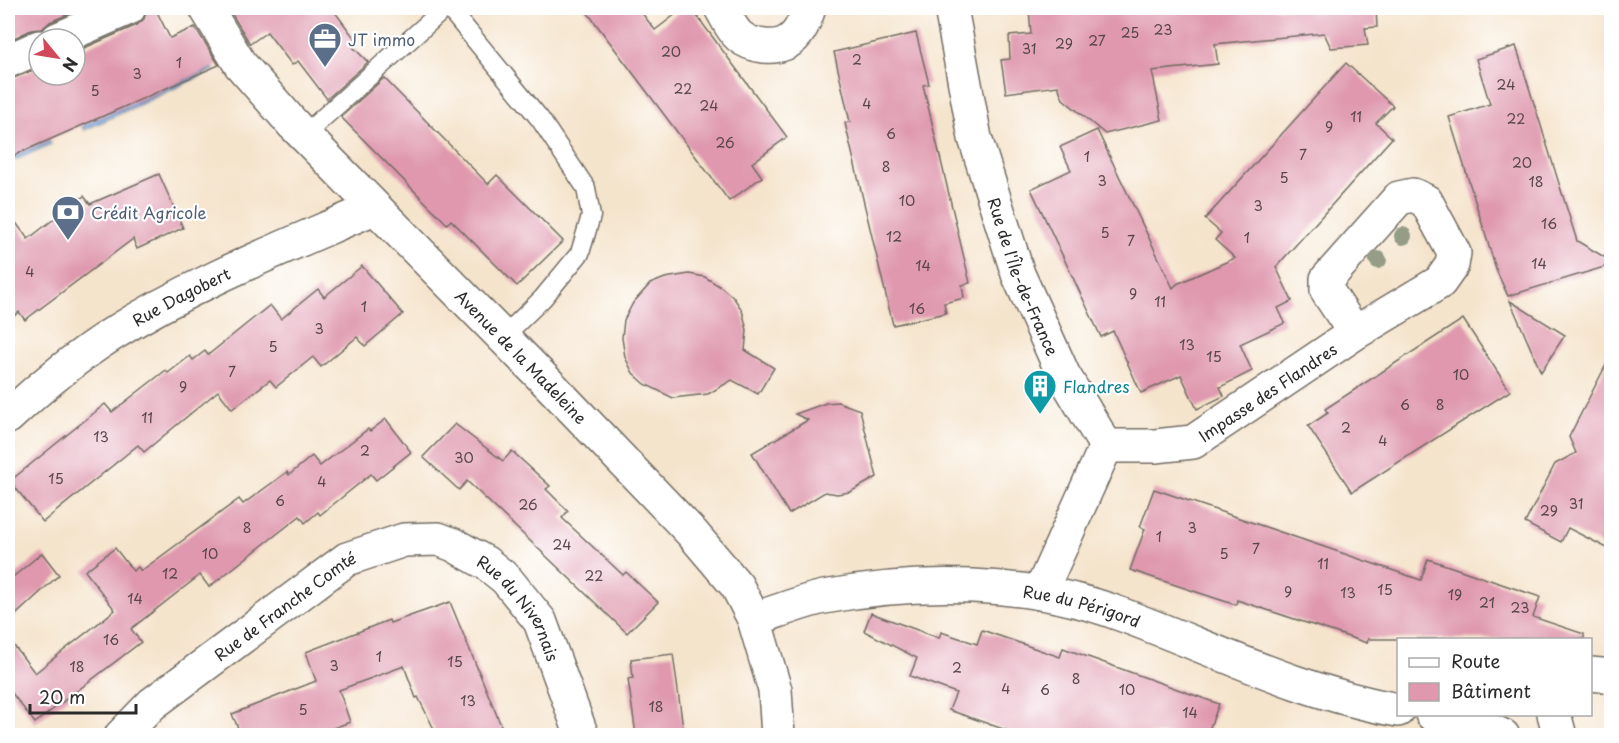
<svg xmlns="http://www.w3.org/2000/svg" width="1619" height="743" font-family="'Playpen Sans',sans-serif">
<style>
.water{fill:#73abe2;stroke:#4f6b86;stroke-width:1.5}
.building{fill:#df98ae}
.lines{fill:none;stroke-linecap:round;stroke-linejoin:round}
.service-casing{stroke:#726c63;stroke-width:21}
.minor-casing{stroke:#726c63;stroke-width:36}
.tertiary-casing{stroke:#726c63;stroke-width:36}
.secondary-casing{stroke:#726c63;stroke-width:36}
.service{stroke:#fff;stroke-width:18}
.minor{stroke:#fff;stroke-width:33}
.tertiary{stroke:#fff;stroke-width:33}
.secondary{stroke:#fff;stroke-width:33}
.tree{fill:#959d86}
.labels{text-anchor:middle;dominant-baseline:central;stroke-width:4.5;stroke-linejoin:round;paint-order:stroke}
.number-label{font-size:14px;fill:#58464c}
.service-label{font-size:16px;fill:#4e5e75;stroke:#fff;text-anchor:start}
.street-label{font-size:16px;fill:#2b2b2b;stroke:#fff}
.culture-label{font-size:16px;fill:#0d838f;stroke:#fff;text-anchor:start}
</style>
<rect width="100%" height="100%" fill="#fff"/>
<filter id="ink" filterUnits="userSpaceOnUse"><feTurbulence type="fractalNoise" baseFrequency=".0167" numOctaves="2"/><feDisplacementMap in="SourceGraphic" scale="12" xChannelSelector="R" yChannelSelector="G"/><feConvolveMatrix kernelMatrix="1 2 1 2 8 2 1 2 1" color-interpolation-filters="sRGB"/></filter>
<filter id="wash" filterUnits="userSpaceOnUse"><feTurbulence type="fractalNoise" baseFrequency=".008" numOctaves="4" result="noise"/><feDisplacementMap in="SourceGraphic" scale="24" xChannelSelector="R" yChannelSelector="G"/><feGaussianBlur stdDeviation="1.35" result="paint"/><feColorMatrix in="noise" values="0 0 0 0 0 0 0 0 0 0 0 0 0 0 0 0 0 1.4 0 .05"/><feComposite in="paint" operator="in"/></filter>
<g filter="url(#wash)">
<rect width="100%" height="100%" fill="#f5e4cc"/>
<g class="water">
<polygon points="213,68 214,70 84,130 82,125"/>
<polygon points="49,140 51,144 8,163 8,158"/>
</g>
<g id="blocks">
<g class="building">
<polygon points="8,8 83,8 50,22 42,29 31,30 8,41"/>
<polygon points="147,8 155,8 170,38 195,27 219,65 8,158 8,80 39,68 39,75 75,75 75,52 137,25 144,19"/>
<polygon points="238,8 332,8 358,43 353,47 368,62 327,99 298,61 292,65 267,32 250,44 230,11"/>
<polygon points="584,8 638,8 655,30 684,8 691,8 787,137 752,163 762,177 729,201"/>
<polygon points="1029,8 1376,8 1377,27 1365,28 1368,45 1331,48 1324,33 1215,44 1218,64 1152,71 1162,120 1105,134 1063,99 1058,86 1006,93 1001,60 1010,59 1009,36 1031,34"/>
<polygon points="916,33 929,84 923,85 970,283 962,285 964,298 944,303 946,313 893,325 845,123 850,122 834,52"/>
<polygon points="1516,46 1577,241 1611,261 1611,265 1508,296 1497,272 1449,117 1490,104 1476,59"/>
<polygon points="1346,63 1393,106 1376,123 1392,138 1276,267 1292,301 1278,308 1285,323 1240,344 1252,371 1220,387 1224,396 1197,409 1181,375 1141,393 1113,331 1101,337 1031,189 1071,170 1060,147 1097,130 1173,288 1177,284 1235,258 1215,240 1221,233 1205,219"/>
<polygon points="384,78 488,184 497,175 563,241 517,286 451,220 447,224 341,117"/>
<polygon points="159,174 183,228 137,249 133,239 25,320 19,312 8,321 8,212 28,239 84,196 90,204"/>
<polygon points="362,266 403,314 365,346 357,337 321,367 313,357 276,387 270,380 232,409 218,391 144,452 138,445 43,522 10,481 105,404 112,412 166,370 168,373 190,356 193,360 205,351 208,355 270,305 281,319 318,289 324,297"/>
<polygon points="689,274 705,277 721,287 734,298 742,310 747,330 745,350 774,368 758,394 732,380 708,394 673,398 645,384 633,373 625,357 622,338 624,320 633,303 650,284 665,278"/>
<polygon points="1510,301 1565,335 1541,372"/>
<polygon points="1463,319 1510,391 1352,492 1308,426 1328,413 1325,409"/>
<polygon points="1611,355 1611,550 1568,528 1561,542 1525,523 1555,464 1576,453 1569,437"/>
<polygon points="838,402 860,410 877,477 850,492 837,494 825,492 789,514 752,453 808,420 795,414 826,403"/>
<polygon points="386,419 411,452 376,480 371,474 320,515 318,512 305,523 300,516 209,587 200,575 131,629 141,642 35,723 8,688 8,638 35,673 115,610 85,571 115,548 133,571 138,567 141,571 239,499 243,504 287,472 289,475 312,456 320,466 368,429 370,431"/>
<polygon points="455,424 503,461 512,451 550,486 546,489 568,511 562,518 623,575 626,572 658,602 627,633 467,481 459,490 423,457"/>
<polygon points="1154,489 1421,580 1428,559 1540,597 1533,617 1584,634 1584,639 1368,639 1367,643 1237,600 1236,605 1130,570 1145,529 1140,527"/>
<polygon points="42,553 59,575 8,622 8,581"/>
<polygon points="450,602 505,735 437,735 418,697 416,698 404,666 339,690 350,722 314,735 241,735 232,714 316,681 306,652 389,620 390,623"/>
<polygon points="871,613 939,638 941,632 977,644 982,630 1060,657 1063,648 1219,704 1207,735 1020,735 949,710 956,693 910,676 917,658 864,631"/>
<polygon points="673,654 684,735 636,735 628,679 633,678 631,659"/>
</g>
</g>
</g>
<g filter="url(#ink)">
<use href="#blocks" fill-opacity="0" stroke="#726c63" stroke-width="1.5"/>
<g class="lines">
<defs>
<g id="service">
<polyline points="449,8 540,119 586,188 591,216 580,253 543,298 503,337"/>
<polyline points="304,135 445,8"/>
</g>
<g id="minor">
<path d="M 721,8 C 726,16 731,29 739,36 C 746,42 755,45 764,46 C 792,49 802,31 809,8"/>
<path id="s1" d="M 951,8 L 975,138 L 1018,274 L 1063,374 L 1106,446"/>
<polyline points="58,39 129,8"/>
<polyline points="8,61 39,47"/>
<path id="s2" d="M 8,417 C 39,388 75,358 111,335 C 193,283 285,247 374,208"/>
<path id="s3" d="M 1106,446 L 1155,446 L 1193,442 L 1355,333 L 1440,282 L 1452,265 L 1454,253 L 1426,201 L 1413,195 L 1399,198 L 1327,279 L 1327,291 L 1355,333"/>
<polyline points="1040,593 1106,446"/>
<path id="s4" d="M 754,619 C 777,612 800,602 824,597 C 918,579 1029,580 1120,614 C 1212,648 1301,693 1398,710"/>
<polyline points="1590,674 1612,676"/>
<polyline points="1432,714 1467,720 1503,736"/>
<polyline points="1554,714 1560,736"/>
<path id="s5" d="M 121,736 L 152,704 L 347,559 L 404,540 L 438,539 L 454,545 L 486,563 L 506,579 L 540,621 L 582,736"/>
</g>
<polyline id="tertiary" points="206,8 240,64 293,124"/>
<g id="secondary">
<path id="s6" d="M 293,124 L 551,386 L 692,533 L 737,586 L 754,619 L 775,690 L 778,736"/>
</g>
</defs>
<use href="#service" class="service-casing"/>
<use href="#minor" class="minor-casing"/>
<use href="#tertiary" class="tertiary-casing"/>
<use href="#secondary" class="secondary-casing"/>
<use href="#service" class="service"/>
<use href="#minor" class="minor"/>
<use href="#tertiary" class="tertiary"/>
<use href="#secondary" class="secondary"/>
</g>
<g class="tree">
<circle cx="1403" cy="236" r="9"/>
<circle cx="1378" cy="260" r="9"/>
</g>
</g>
<defs>
<symbol id="office-pin" viewBox="-11 -11 22 30"><path d="M0 17L-7.5 6A9.5 9.5 0 1 1 7.5 6Z" fill="#5c6f8a" stroke="#fff"/><path d="M-6-3h4V-5.5h4V-3h4V5H-6ZM-1-4.5V-3h2v-1.5ZM-6 0V1H6V0Z" fill="#fff"/></symbol>
<symbol id="bank-pin" viewBox="-11 -11 22 30"><path d="M0 17L-7.5 6A9.5 9.5 0 1 1 7.5 6Z" fill="#5c6f8a" stroke="#fff"/><path d="M-6-4H6V4H-6ZM0-2.3a2.3 2.3 0 1 0 0 4.6a2.3 2.3 0 1 0 0-4.6Z" fill="#fff"/></symbol>
<symbol id="building-pin" viewBox="-11 -11 22 30"><path d="M0 17L-7.5 6A9.5 9.5 0 1 1 7.5 6Z" fill="#0f9aa8" stroke="#fff"/><path d="M-4-6H4V6H1V3H-1V6H-4ZM-2.5-4.3h1.7v1.8h-1.7ZM.8-4.3h1.7v1.8H.8ZM-2.5-1h1.7V.8h-1.7ZM.8-1h1.7V.8H.8Z" fill="#fff"/></symbol>
</defs>
<g fill-rule="evenodd">
<use href="#office-pin" x="306" y="20" width="38" height="52"/>
<use href="#bank-pin" x="49" y="193" width="38" height="52"/>
<use href="#building-pin" x="1021" y="367" width="38" height="52"/>
</g>
<g class="labels">
<g class="number-label">
<text x="1163" y="29">23</text>
<text x="1130" y="32">25</text>
<text x="1097" y="40">27</text>
<text x="1064" y="43">29</text>
<text x="1029" y="48">31</text>
<text x="671" y="51">20</text>
<text x="857" y="59">2</text>
<text x="179" y="62">1</text>
<text x="137" y="73">3</text>
<text x="1506" y="84">24</text>
<text x="683" y="88">22</text>
<text x="95" y="90">5</text>
<text x="867" y="103">4</text>
<text x="709" y="105">24</text>
<text x="1356" y="116">11</text>
<text x="1516" y="118">22</text>
<text x="1329" y="126">9</text>
<text x="891" y="133">6</text>
<text x="725" y="142">26</text>
<text x="1303" y="154">7</text>
<text x="1087" y="156">1</text>
<text x="1522" y="162">20</text>
<text x="886" y="166">8</text>
<text x="1284" y="177">5</text>
<text x="1102" y="180">3</text>
<text x="1536" y="181">18</text>
<text x="907" y="200">10</text>
<text x="1258" y="205">3</text>
<text x="1549" y="223">16</text>
<text x="1105" y="232">5</text>
<text x="894" y="236">12</text>
<text x="1247" y="237">1</text>
<text x="1131" y="240">7</text>
<text x="1539" y="263">14</text>
<text x="923" y="265">14</text>
<text x="30" y="271">4</text>
<text x="1133" y="293">9</text>
<text x="1160" y="301">11</text>
<text x="364" y="306">1</text>
<text x="917" y="308">16</text>
<text x="319" y="328">3</text>
<text x="1187" y="344">13</text>
<text x="273" y="346">5</text>
<text x="1214" y="356">15</text>
<text x="232" y="371">7</text>
<text x="1461" y="374">10</text>
<text x="183" y="386">9</text>
<text x="1405" y="404">6</text>
<text x="1440" y="404">8</text>
<text x="147" y="417">11</text>
<text x="1346" y="427">2</text>
<text x="101" y="436">13</text>
<text x="1383" y="440">4</text>
<text x="365" y="450">2</text>
<text x="464" y="457">30</text>
<text x="56" y="478">15</text>
<text x="322" y="481">4</text>
<text x="280" y="500">6</text>
<text x="1576" y="503">31</text>
<text x="528" y="504">26</text>
<text x="1549" y="510">29</text>
<text x="247" y="527">8</text>
<text x="1192" y="527">3</text>
<text x="1159" y="536">1</text>
<text x="562" y="544">24</text>
<text x="1256" y="548">7</text>
<text x="210" y="553">10</text>
<text x="1224" y="553">5</text>
<text x="1323" y="563">11</text>
<text x="170" y="573">12</text>
<text x="594" y="575">22</text>
<text x="1385" y="589">15</text>
<text x="1288" y="591">9</text>
<text x="1348" y="592">13</text>
<text x="1455" y="594">19</text>
<text x="135" y="598">14</text>
<text x="1487" y="602">21</text>
<text x="1520" y="607">23</text>
<text x="111" y="639">16</text>
<text x="379" y="656">1</text>
<text x="455" y="661">15</text>
<text x="334" y="665">3</text>
<text x="77" y="666">18</text>
<text x="957" y="667">2</text>
<text x="1076" y="678">8</text>
<text x="1006" y="688">4</text>
<text x="1045" y="689">6</text>
<text x="1127" y="689">10</text>
<text x="468" y="700">13</text>
<text x="656" y="706">18</text>
<text x="303" y="709">5</text>
<text x="1190" y="712">14</text>
</g>
<g class="service-label">
<text x="348" y="39">JT immo</text>
<text x="91" y="212">Crédit Agricole</text>
</g>
<g class="street-label">
<text stroke="none"><textPath href="#s1" startOffset="279">Rue de l'Île-de-France</textPath></text>
<text stroke="none"><textPath href="#s2" startOffset="212">Rue Dagobert</textPath></text>
<text stroke="none"><textPath href="#s6" startOffset="326">Avenue de la Madeleine</textPath></text>
<text stroke="none"><textPath href="#s3" startOffset="177">Impasse des Flandres</textPath></text>
<text stroke="none"><textPath href="#s5" startOffset="210">Rue de Franche Comté</textPath></text>
<text stroke="none"><textPath href="#s4" startOffset="334">Rue du Périgord</textPath></text>
<text stroke="none"><textPath href="#s5" startOffset="492">Rue du Nivernais</textPath></text>
</g>
<g class="culture-label">
<text x="1063" y="386">Flandres</text>
</g>
</g>
<rect width="1619" height="743" fill="none" stroke="#fff" stroke-width="30"/>
<rect x="1397" y="638" width="195" height="78" fill="#ffffff" stroke="#aaaaaa" stroke-width="1.5"/>
<rect x="1409" y="658" width="30" height="9" fill="#ffffff" stroke="#aaaaaa" stroke-width="1.5"/>
<text x="1451" y="668" font-size="18" fill="#2b2b2b">Route</text>
<rect x="1409" y="683" width="30" height="18" fill="#df98ae" stroke="#aaaaaa" stroke-width="1.5"/>
<text x="1451" y="698" font-size="18" fill="#2b2b2b">Bâtiment</text>
<g transform="translate(57 57) rotate(120)"><circle r="28" fill="#ffffff" stroke="#aaaaaa" stroke-width="1.5"/>
<path d="M0-4.5L10 22L0 15L-10 22Z" fill="#d1495b"/>
<text y="-9" font-size="16" font-weight="bold" text-anchor="middle" fill="#2b2b2b">N</text>
</g>
<path d="M30 704v9h106v-9" fill="none" stroke="#2b2b2b" stroke-width="3"/>
<text x="39" y="704" font-size="18" fill="#2b2b2b" stroke="#ffffff" stroke-width="4.5" paint-order="stroke">20 m</text>
</svg>
